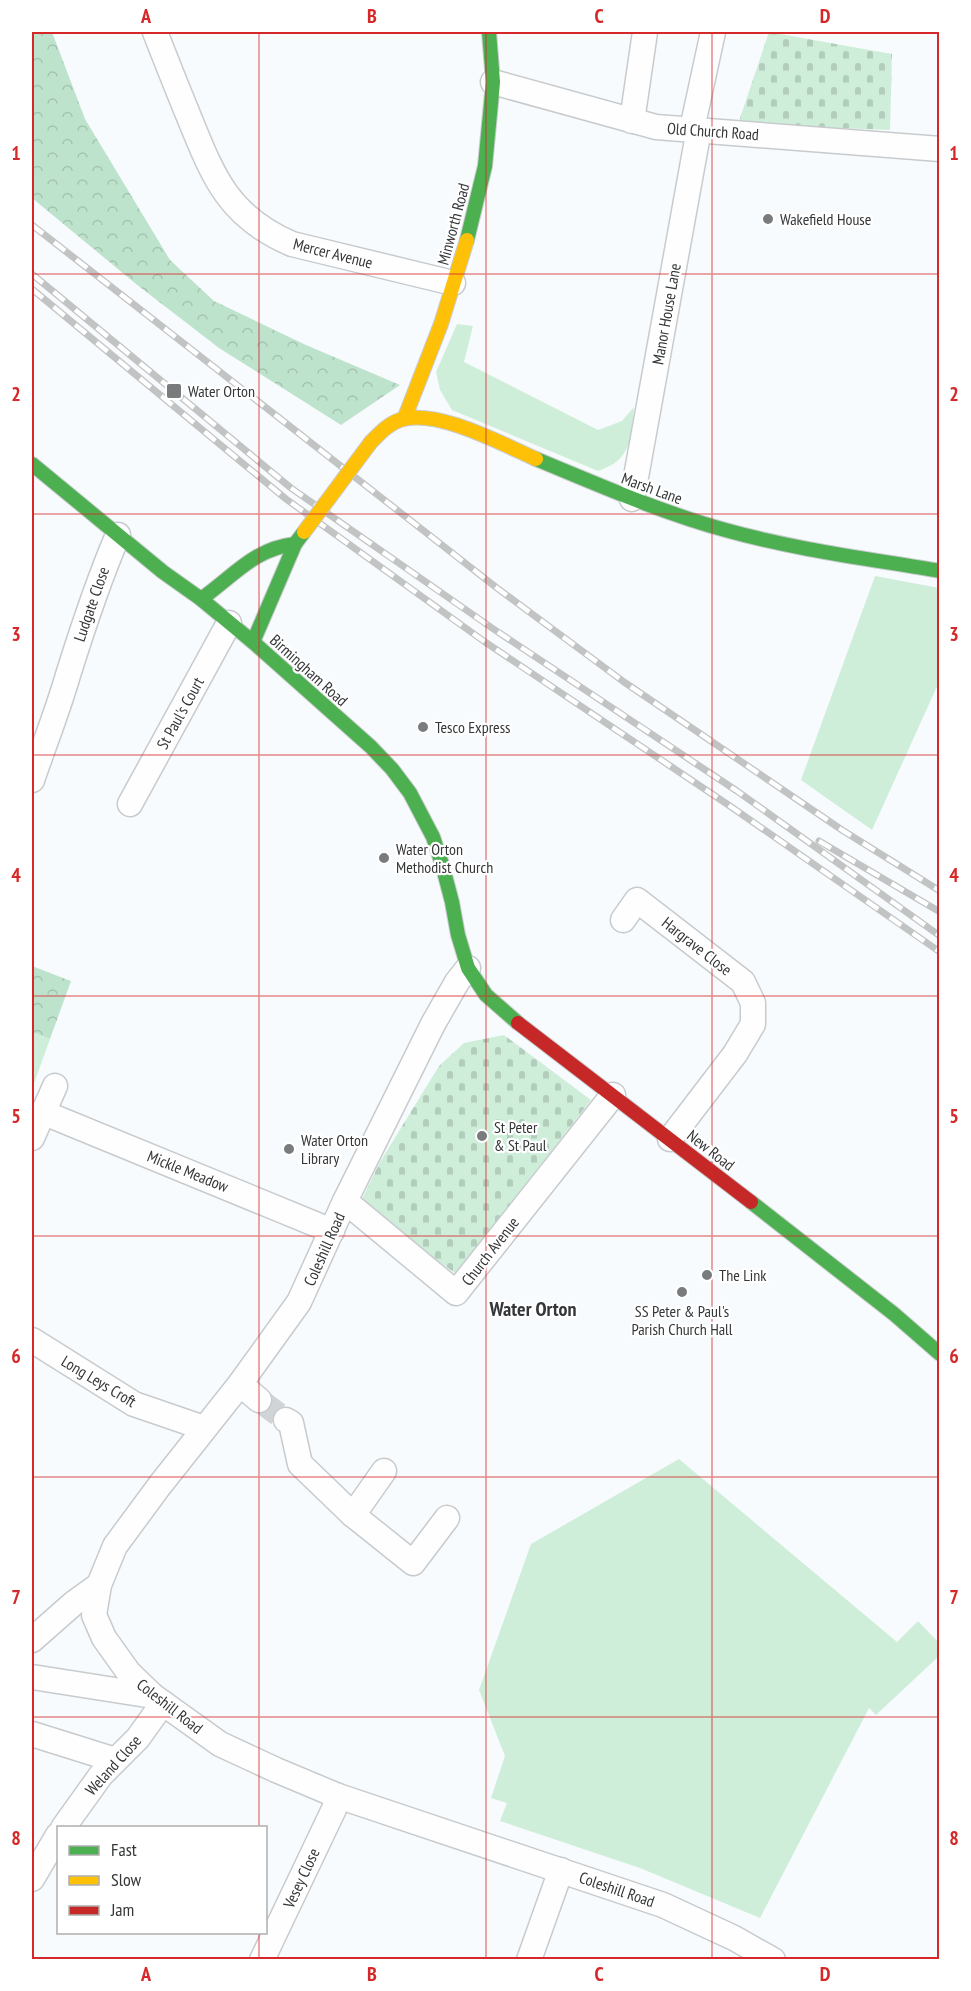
<svg xmlns="http://www.w3.org/2000/svg" width="971" height="1991" font-family="'PT Sans Narrow',sans-serif">
<style>
.grass{fill:#ceeeda}
.forest{fill:url(#forest-crowns)}
.cemetery{fill:url(#cemetery-stones)}
.lines{fill:none;stroke-linecap:round;stroke-linejoin:round}
.street-tunnel{stroke:#d1d4d6;stroke-width:24;stroke-dasharray:24 12;stroke-linecap:butt}
.street-casing{stroke:#c8cbcd;stroke-width:27}
.fast-casing{stroke:#c8cbcd;stroke-width:16}
.slow-casing{stroke:#c8cbcd;stroke-width:16}
.jam-casing{stroke:#c8cbcd;stroke-width:16}
.street{stroke:#fefeff;stroke-width:24}
.fast{stroke:#4caf50;stroke-width:14}
.slow{stroke:#ffc107;stroke-width:14}
.jam{stroke:#c62828;stroke-width:14}
.rail-casing{stroke:#c2c3c3;stroke-width:7}
.rail{stroke:#fff;stroke-width:4.5;stroke-dasharray:14;stroke-linecap:butt}
.slow-bridge-casing{stroke:#c8cbcd;stroke-width:16;stroke-linecap:butt}
.slow-bridge{stroke:#ffc107;stroke-width:14}
.grid{fill:none;stroke:#d62828;stroke-width:1.5;stroke-opacity:0.55}
.poi-dot{fill:#797b7d;stroke:#fff;stroke-width:2}
.labels{text-anchor:middle;dominant-baseline:central;stroke-width:4.5;stroke-linejoin:round;paint-order:stroke}
.street-label{font-size:16px;fill:#343638;stroke:#fff}
.poi-label{font-size:16px;fill:#343638;stroke:#fff;text-anchor:start}
.quarter-label{font-size:20px;font-weight:bold;fill:#343638;stroke:#fff}
.neatline{fill:none;stroke:#d62828;stroke-width:2}
.grid-label{font-size:20px;text-anchor:middle;font-weight:bold;fill:#d62828}
</style>
<defs>
<pattern id="forest-crowns" width="20" height="18" patternUnits="userSpaceOnUse" patternTransform="scale(1.5)"><rect width="20" height="18" fill="#bee3cc"/><path d="M2 6a3 3 0 1 1 6 0M12 15a3 3 0 1 1 6 0" fill="none" stroke="#a4c3b0"/></pattern>
<pattern id="cemetery-stones" width="16" height="16" patternUnits="userSpaceOnUse" patternTransform="scale(1.5)"><rect width="16" height="16" fill="#ceeeda"/><path d="M2 7V4a2 2 0 0 1 4 0v3zM10 15v-3a2 2 0 0 1 4 0v3z" fill="#b2cdbc"/></pattern>
</defs>
<rect width="100%" height="100%" fill="#f8fbfd"/>
<g class="grass">
<path d="M 457,324 L 473,326 L 464,362 L 598,430 L 622,421 L 634,407 C 631,438 632,460 598,471 L 452,410 L 440,390 L 436,372 Z"/>
<polygon points="875,576 939,588 939,682 872,830 801,780"/>
<polygon points="32,1032 50,1039 32,1089"/>
<polygon points="679,1459 897,1642 918,1621 939,1643 939,1656 876,1715 869,1708 760,1918 640,1868 500,1821 507,1803 491,1798 505,1756 479,1690 531,1544"/>
</g>
<g class="forest">
<polygon points="32,32 52,32 85,119 170,260 214,301 306,345 400,385 341,425 219,348 136,284 32,198"/>
<polygon points="32,966 71,981 50,1039 32,1032"/>
</g>
<g class="cemetery">
<polygon points="769,32 892,54 890,130 738,124"/>
<polygon points="504,1035 591,1100 456,1274 373,1213 361,1201 380,1162 439,1066 464,1043"/>
</g>
<g class="lines">
<polyline class="street-tunnel" points="259,1400 286,1420"/>
<defs>
<g id="street">
<path d="M 155,32 C 166,60 177,88 189,117 C 213,176 228,217 292,244 L 453,283"/>
<polyline points="493,82 656,127 940,149"/>
<polyline points="632,121 645,32"/>
<polyline points="692,129 713,32"/>
<polyline points="632,499 699,129"/>
<path d="M 32,780 C 44,745 58,710 68,675 C 83,627 98,581 118,535"/>
<polyline points="130,804 229,623"/>
<polyline points="623,920 637,900 743,982 753,1003 753,1024 735,1054 670,1139"/>
<polyline points="468,968 457,982 433,1024 345,1201 299,1302 240,1384 160,1485 115,1546 99,1585 94,1615 104,1638 129,1673 153,1696 220,1744 276,1770 338,1796 663,1905 734,1938 773,1960"/>
<polyline points="42,1112 332,1231"/>
<polyline points="32,1138 55,1086"/>
<polyline points="345,1201 456,1293 613,1095"/>
<polyline points="32,1340 134,1404 204,1428"/>
<polyline points="240,1384 259,1400"/>
<polyline points="286,1420 291,1423 300,1464 353,1515 413,1563 447,1518"/>
<polyline points="353,1515 384,1471"/>
<polyline points="32,1640 74,1603 99,1585"/>
<polyline points="32,1677 153,1696"/>
<polyline points="32,1734 115,1760"/>
<polyline points="63,1828 101,1775 138,1738 163,1703"/>
<polyline points="32,1879 58,1835"/>
<polyline points="262,1960 334,1809 338,1796"/>
<polyline points="529,1960 561,1870"/>
</g>
<g id="fast">
<polyline points="467,240 485,166 493,82 489,32"/>
<path d="M 536,459 C 599,485 662,513 729,531 C 798,550 870,559 940,571"/>
<polyline points="32,464 163,572 201,599 253,642 371,747 392,769 410,793 433,837 442,864 452,902 458,935 468,968 486,995 518,1023"/>
<path d="M 201,599 C 234,576 253,549 295,544"/>
<polyline points="253,642 295,544 304,532"/>
<polyline points="751,1202 894,1314 940,1354"/>
</g>
<g id="slow">
<polyline points="405,417 441,324 467,240"/>
<path d="M 371,442 C 380,433 388,424 400,420 C 436,408 502,444 536,459"/>
</g>
<polyline id="jam" points="518,1023 751,1202"/>
</defs>
<use href="#street" class="street-casing"/>
<use href="#fast" class="fast-casing"/>
<use href="#slow" class="slow-casing"/>
<use href="#jam" class="jam-casing"/>
<use href="#street" class="street"/>
<use href="#fast" class="fast"/>
<use href="#slow" class="slow"/>
<use href="#jam" class="jam"/>
<defs>
<g id="rail">
<polyline points="32,225 497,588 624,682 842,830 940,891"/>
<polyline points="32,274 291,488 492,628 737,791 940,936"/>
<polyline points="32,289 286,499 485,642 727,804 940,952"/>
<polyline points="819,841 940,912"/>
</g>
</defs>
<use href="#rail" class="rail-casing"/>
<use href="#rail" class="rail"/>
<defs>
<polyline id="slow-bridge" points="304,532 371,442"/>
</defs>
<use href="#slow-bridge" class="slow-bridge-casing"/>
<use href="#slow-bridge" class="slow-bridge"/>
</g>
<path class="grid" d="M 259,32 L 259,1828M 486,32 L 486,1960M 712,32 L 712,1960M 32,274 L 940,274M 32,514 L 940,514M 32,755 L 940,755M 32,996 L 940,996M 32,1236 L 940,1236M 32,1477 L 940,1477M 32,1717 L 940,1717M 259,1932 L 259,1960"/>
<g class="poi-dot">
<circle cx="768" cy="219" r="6"/>
<rect x="166" y="383" width="16" height="16" rx="3"/>
<circle cx="423" cy="727" r="6"/>
<circle cx="384" cy="858" r="6"/>
<circle cx="482" cy="1136" r="6"/>
<circle cx="289" cy="1149" r="6"/>
<circle cx="707" cy="1275" r="6"/>
<circle cx="682" cy="1292" r="6"/>
</g>
<g class="labels">
<g class="street-label">
<text transform="translate(713 131) rotate(4)">Old Church Road</text>
<text transform="translate(453 224) rotate(-75)">Minworth Road</text>
<text transform="translate(333 253) rotate(14)">Mercer Avenue</text>
<text transform="translate(666 314) rotate(-80)">Manor House Lane</text>
<text transform="translate(652 488) rotate(20)">Marsh Lane</text>
<text transform="translate(91 604) rotate(-71)">Ludgate Close</text>
<text transform="translate(309 670) rotate(42)">Birmingham Road</text>
<text transform="translate(180 713) rotate(-61)">St Paul's Court</text>
<text transform="translate(697 946) rotate(38)">Hargrave Close</text>
<text transform="translate(711 1150) rotate(38)">New Road</text>
<text transform="translate(188 1171) rotate(22)">Mickle Meadow</text>
<text transform="translate(324 1249) rotate(-66)">Coleshill Road</text>
<text transform="translate(490 1251) rotate(-52)">Church Avenue</text>
<text transform="translate(99 1381) rotate(31)">Long Leys Croft</text>
<text transform="translate(170 1706) rotate(38)">Coleshill Road</text>
<text transform="translate(113 1765) rotate(-48)">Weland Close</text>
<text transform="translate(301 1878) rotate(-65)">Vesey Close</text>
<text transform="translate(617 1889) rotate(19)">Coleshill Road</text>
</g>
<g class="poi-label">
<text x="780" y="219">Wakefield House</text>
<text x="188" y="391">Water Orton</text>
<text x="435" y="727">Tesco Express</text>
<text x="396" y="849">Water Orton<tspan x="396" dy="18">Methodist Church</tspan></text>
<text x="494" y="1127">St Peter<tspan x="494" dy="18">&amp; St Paul</tspan></text>
<text x="301" y="1140">Water Orton<tspan x="301" dy="18">Library</tspan></text>
<text x="719" y="1275">The Link</text>
<text x="682" y="1311" text-anchor="middle">SS Peter &amp; Paul's<tspan x="682" dy="18">Parish Church Hall</tspan></text>
</g>
<g class="quarter-label">
<text x="533" y="1309">Water Orton</text>
</g>
</g>
<rect width="971" height="1991" fill="none" stroke="#ffffff" stroke-width="66"/>
<rect x="57" y="1826" width="210" height="108" fill="#ffffff" stroke="#aeafaf" stroke-width="1.5"/>
<rect x="69" y="1846" width="30" height="9" fill="#4caf50" stroke="#aeafaf" stroke-width="1.5"/>
<text x="111" y="1856" font-size="18" fill="#343638">Fast</text>
<rect x="69" y="1876" width="30" height="9" fill="#ffc107" stroke="#aeafaf" stroke-width="1.5"/>
<text x="111" y="1886" font-size="18" fill="#343638">Slow</text>
<rect x="69" y="1906" width="30" height="9" fill="#c62828" stroke="#aeafaf" stroke-width="1.5"/>
<text x="111" y="1916" font-size="18" fill="#343638">Jam</text>
<rect x="33" y="33" width="905" height="1925" class="neatline"/>
<g class="grid-label">
<text x="146" y="23">A</text>
<text x="372" y="23">B</text>
<text x="599" y="23">C</text>
<text x="825" y="23">D</text>
<text x="16" y="160">1</text>
<text x="954" y="160">1</text>
<text x="16" y="401">2</text>
<text x="954" y="401">2</text>
<text x="16" y="641">3</text>
<text x="954" y="641">3</text>
<text x="16" y="882">4</text>
<text x="954" y="882">4</text>
<text x="16" y="1123">5</text>
<text x="954" y="1123">5</text>
<text x="16" y="1363">6</text>
<text x="954" y="1363">6</text>
<text x="16" y="1604">7</text>
<text x="954" y="1604">7</text>
<text x="16" y="1845">8</text>
<text x="954" y="1845">8</text>
<text x="146" y="1981">A</text>
<text x="372" y="1981">B</text>
<text x="599" y="1981">C</text>
<text x="825" y="1981">D</text>
</g>
</svg>
